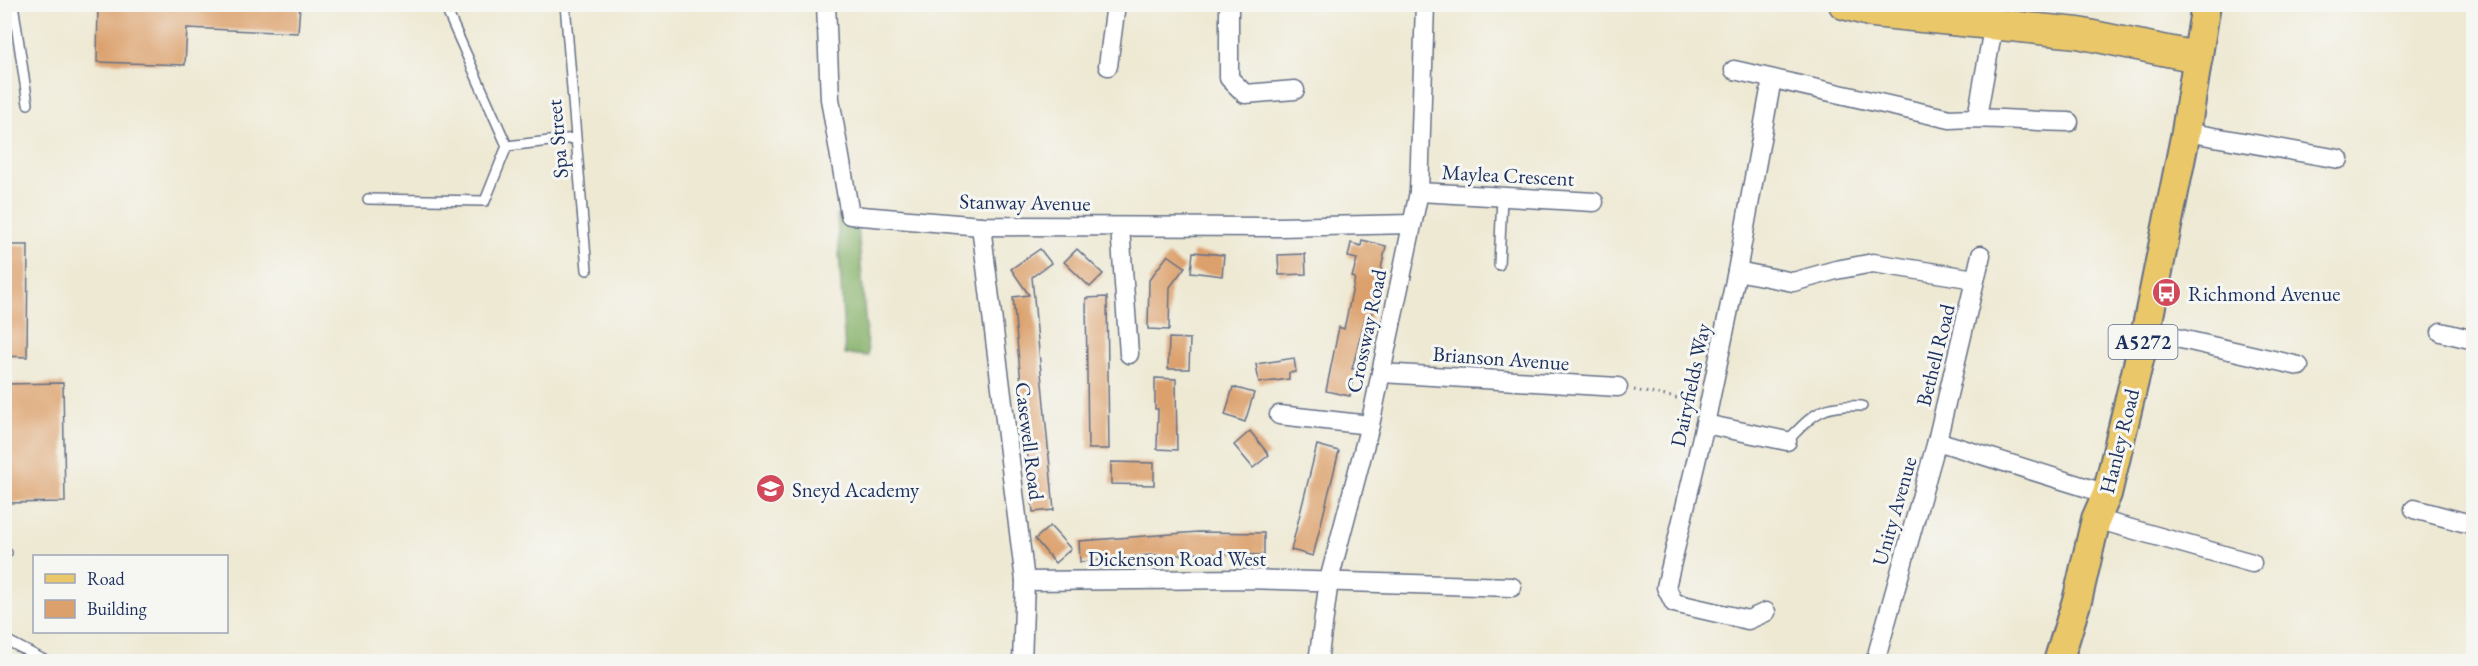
<svg xmlns="http://www.w3.org/2000/svg" width="2478" height="666" font-family="'EB Garamond',serif">
<style>
.forest{fill:#84b067;stroke:#507062;stroke-width:1.5}
.building{fill:#dca06c}
.lines{fill:none;stroke-linecap:round;stroke-linejoin:round}
.service-casing{stroke:#657087;stroke-width:12}
.minor-casing{stroke:#657087;stroke-width:21}
.primary-casing{stroke:#657087;stroke-width:32}
.trunk-casing{stroke:#657087;stroke-width:33}
.path{stroke:#657087;stroke-width:3;stroke-dasharray:1.5 4.5;stroke-linecap:butt}
.service{stroke:#fff;stroke-width:9}
.minor{stroke:#fff;stroke-width:18}
.primary{stroke:#eac769;stroke-width:28}
.trunk{stroke:#eac769;stroke-width:30}
.labels{text-anchor:middle;dominant-baseline:central;stroke-width:6;stroke-linejoin:round;paint-order:stroke}
.shield{fill:#f6f6f2;stroke:#5d6b8a;stroke-width:1.5}
.shield-label{font-size:20px;font-weight:bold;fill:#1b2f5e}
.street-label{font-size:21px;fill:#1b2f5e;stroke:#f6f6f2}
.poi-label{font-size:21px;fill:#1b2f5e;stroke:#f6f6f2;text-anchor:start}
</style>
<rect width="100%" height="100%" fill="#f6f6f2"/>
<filter id="ink" filterUnits="userSpaceOnUse"><feTurbulence type="fractalNoise" baseFrequency=".0167" numOctaves="2"/><feDisplacementMap in="SourceGraphic" scale="12" xChannelSelector="R" yChannelSelector="G"/><feConvolveMatrix kernelMatrix="1 2 1 2 8 2 1 2 1" color-interpolation-filters="sRGB"/></filter>
<filter id="wash" filterUnits="userSpaceOnUse"><feTurbulence type="fractalNoise" baseFrequency=".008" numOctaves="4" result="noise"/><feDisplacementMap in="SourceGraphic" scale="24" xChannelSelector="R" yChannelSelector="G"/><feGaussianBlur stdDeviation="1.35" result="paint"/><feColorMatrix in="noise" values="0 0 0 0 0 0 0 0 0 0 0 0 0 0 0 0 0 1.4 0 .05"/><feComposite in="paint" operator="in"/></filter>
<g filter="url(#wash)">
<rect width="100%" height="100%" fill="#eee9d3"/>
<polygon class="forest" points="837,215 858,227 868,356 845,354"/>
<g id="blocks">
<g class="building">
<polygon points="98,4 300,4 298,33 187,28 185,65 97,62"/>
<polygon points="1362,240 1386,246 1370,320 1365,319 1352,369 1355,369 1350,396 1326,391 1339,327 1344,329 1355,278 1352,277 1357,259 1348,257 1351,243 1361,246"/>
<polygon points="4,245 28,245 27,357 4,356"/>
<polygon points="1040,249 1051,263 1032,277 1054,510 1033,512 1013,297 1029,295 1011,269"/>
<polygon points="1077,249 1103,274 1090,287 1064,262"/>
<polygon points="1193,252 1224,255 1222,276 1191,272"/>
<polygon points="1305,254 1306,274 1279,275 1278,255"/>
<polygon points="1168,255 1185,267 1170,287 1169,330 1148,329 1149,280"/>
<polygon points="1107,297 1109,449 1088,449 1086,298"/>
<polygon points="1169,338 1190,339 1189,369 1168,369"/>
<polygon points="1294,358 1296,372 1289,373 1289,379 1259,383 1256,364"/>
<polygon points="1155,378 1176,379 1177,450 1157,449 1158,409 1155,409"/>
<polygon points="63,383 65,502 4,503 4,384"/>
<polygon points="1233,387 1254,393 1245,422 1225,415"/>
<polygon points="1250,431 1269,455 1253,468 1234,445"/>
<polygon points="1317,445 1339,451 1313,556 1291,550"/>
<polygon points="1111,462 1154,463 1154,485 1111,484"/>
<polygon points="1050,526 1071,549 1055,563 1035,539"/>
<polygon points="1198,532 1264,533 1264,555 1189,553 1189,555 1150,555 1080,562 1079,541"/>
</g>
</g>
</g>
<g filter="url(#ink)">
<use href="#blocks" fill-opacity="0" stroke="#657087" stroke-width="1.5"/>
<g class="lines">
<defs>
<g id="service">
<polyline points="13,4 28,104"/>
<polyline points="444,4 507,146 575,138"/>
<polyline points="565,4 587,270"/>
<polyline points="368,199 485,201 507,146"/>
<polyline points="1499,265 1502,197"/>
<path d="M 1787,441 C 1814,414 1820,404 1862,406"/>
<polyline points="4,553 7,553"/>
<polyline points="4,639 48,662"/>
</g>
<g id="minor">
<polyline points="826,4 830,99 850,215 981,226 1279,227 1412,224"/>
<polyline points="1229,4 1229,78 1245,94 1295,90"/>
<polyline points="1108,66 1116,4"/>
<path d="M 1734,70 L 1950,119 C 1990,116 2029,122 2069,122"/>
<polyline points="1977,117 1994,23"/>
<polyline points="2186,132 2339,159"/>
<polyline points="1419,192 1594,202"/>
<polyline points="981,226 1025,581 1022,662"/>
<polyline points="1120,227 1129,354"/>
<polyline points="1737,271 1793,282 1836,270 1873,263 1975,279"/>
<polyline points="2146,331 2299,366"/>
<polyline points="2441,332 2474,340"/>
<polyline points="1381,373 1618,387"/>
<polyline points="1279,415 1370,425"/>
<polyline points="1705,424 1787,441"/>
<polyline points="1937,441 2107,494"/>
<polyline points="2414,509 2474,525"/>
<polyline points="2096,519 2252,563"/>
<polyline points="1025,581 1245,579 1512,587"/>
<polyline points="1766,612 1748,620 1674,603 1666,587 1705,424 1737,271 1772,79"/>
<polyline points="1318,662 1329,580 1370,425 1419,192 1425,4"/>
<polyline points="1875,662 1937,441 1981,255"/>
</g>
<polyline id="primary" points="2058,662 2078,597 2096,519 2107,494 2146,331 2186,132 2206,4"/>
<polyline id="trunk" points="1844,4 1873,12 2078,33 2197,57"/>
</defs>
<use href="#service" class="service-casing"/>
<use href="#minor" class="minor-casing"/>
<use href="#primary" class="primary-casing"/>
<use href="#trunk" class="trunk-casing"/>
<polyline class="path" points="1634,390 1693,401"/>
<use href="#service" class="service"/>
<use href="#minor" class="minor"/>
<use href="#primary" class="primary"/>
<use href="#trunk" class="trunk"/>
</g>
</g>
<defs>
<symbol id="bus-disc" viewBox="-11 -11 22 22"><circle r="9.5" fill="#d1495b" stroke="#f6f6f2"/><path d="M-5-6H5V4H4V6H2V4H-2V6H-4V4H-5ZM-3.5-4V0h7V-4ZM-3.5 1.2v1.5H-2V1.2ZM2 1.2v1.5H3.5V1.2Z" fill="#fff"/></symbol>
<symbol id="school-disc" viewBox="-11 -11 22 22"><circle r="9.5" fill="#d1495b" stroke="#f6f6f2"/><path d="M0-5L7-2L0 1L-7-2ZM-4 1L0 2.5L4 1V4Q0 6-4 4Z" fill="#fff"/></symbol>
</defs>
<g fill-rule="evenodd">
<use href="#bus-disc" x="2150" y="276" width="33" height="33"/>
<use href="#school-disc" x="754" y="472" width="33" height="33"/>
</g>
<g class="labels">
<rect class="shield" x="2108.5" y="325" width="69" height="34" rx="4.5"/>
<g class="shield-label">
<text x="2143" y="342">A5272</text>
</g>
<g class="street-label">
<text transform="translate(557 139) rotate(-95)">Spa Street</text>
<text transform="translate(1508 175) rotate(3)">Maylea Crescent</text>
<text transform="translate(1025 202) rotate(1)">Stanway Avenue</text>
<text transform="translate(1366 331) rotate(-78)">Crossway Road</text>
<text transform="translate(1935 355) rotate(-76)">Bethell Road</text>
<text transform="translate(1501 358) rotate(4)">Brianson Avenue</text>
<text transform="translate(1690 385) rotate(-78)">Dairyfields Way</text>
<text transform="translate(1030 441) rotate(83)">Casewell Road</text>
<text transform="translate(2119 441) rotate(-76)">Hanley Road</text>
<text transform="translate(1894 511) rotate(-74)">Unity Avenue</text>
<text x="1177" y="558">Dickenson Road West</text>
</g>
<g class="poi-label">
<text x="2188" y="293">Richmond Avenue</text>
<text x="792" y="489">Sneyd Academy</text>
</g>
</g>
<rect width="2478" height="666" fill="none" stroke="#f6f6f2" stroke-width="24"/>
<rect x="33" y="555" width="195" height="78" fill="#f6f6f2" stroke="#9ea6b7" stroke-width="1.5"/>
<rect x="45" y="574" width="30" height="9" fill="#eac769" stroke="#9ea6b7" stroke-width="1.5"/>
<text x="87" y="585" font-size="18" fill="#1b2f5e">Road</text>
<rect x="45" y="600" width="30" height="18" fill="#dca06c" stroke="#9ea6b7" stroke-width="1.5"/>
<text x="87" y="615" font-size="18" fill="#1b2f5e">Building</text>
</svg>
